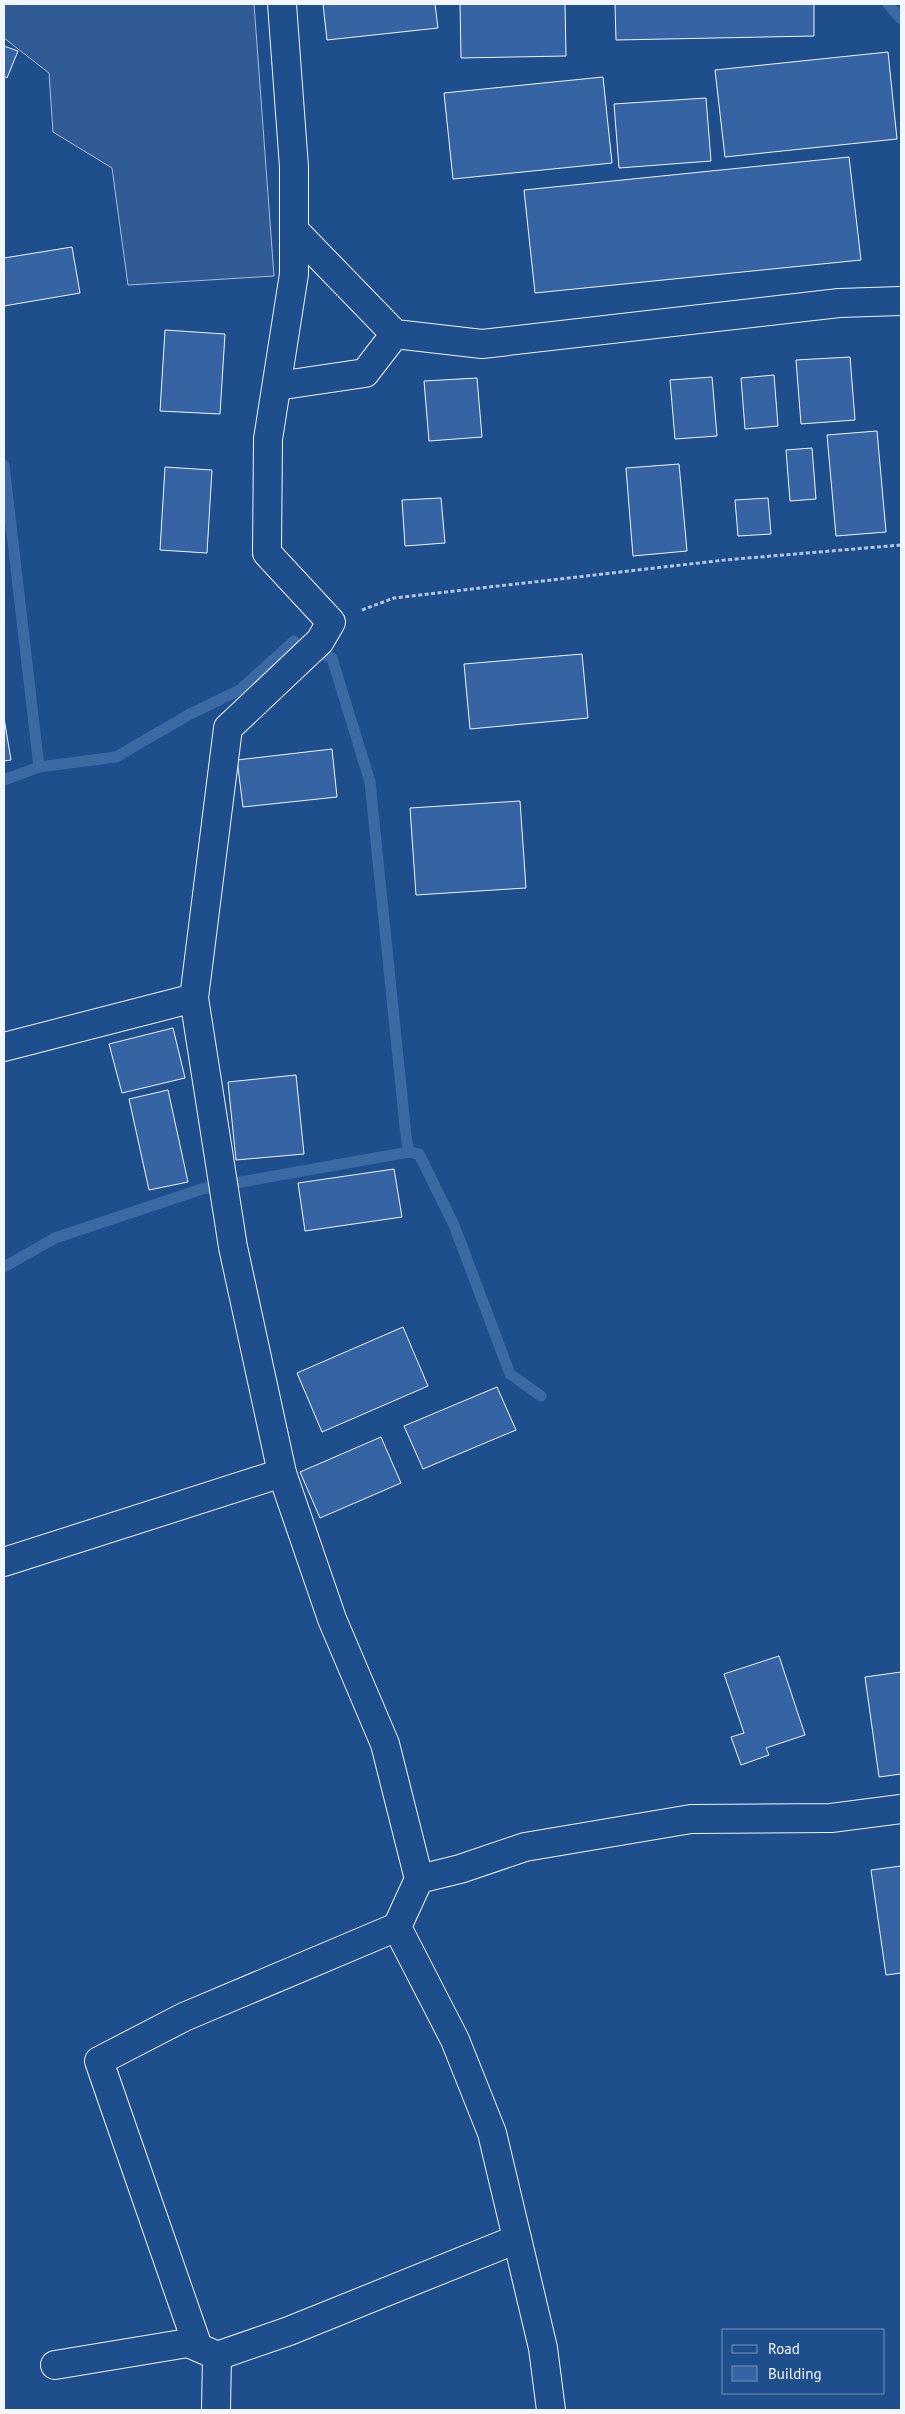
<svg xmlns="http://www.w3.org/2000/svg" width="905" height="2414" font-family="'PT Sans',sans-serif">
<style>
.parking{fill:#305b95;stroke:#a8bbd7}
.lines{fill:none;stroke-linecap:round;stroke-linejoin:round}
.stream{stroke:#3b69a3;stroke-width:11}
.building{fill:#3563a3;stroke:#f2f6ff}
.minor-casing{stroke:#f2f6ff;stroke-width:30}
.path{stroke:#b3c4dc;stroke-width:3;stroke-dasharray:4 2.5;stroke-linecap:butt}
.minor{stroke:#1f4e8c;stroke-width:28}
</style>
<rect width="100%" height="100%" fill="#1f4e8c"/>
<polygon class="parking" points="4,4 254,4 274,276 128,285 112,168 53,132 49,73 4,38"/>
<g class="lines">
<g class="stream">
<polyline points="888,4 901,19"/>
<polyline points="4,465 39,767"/>
<polyline points="324,655 332,658 370,782 406,1136 409,1152"/>
<polyline points="4,780 39,767 116,757 190,714 240,690 294,641"/>
<polyline points="4,1267 55,1238 202,1189 409,1152 419,1154 454,1225 510,1374 541,1396"/>
</g>
</g>
<g class="building">
<polygon points="323,4 435,4 438,28 327,40"/>
<polygon points="460,4 565,4 566,56 461,58"/>
<polygon points="615,4 814,4 814,36 616,40"/>
<polygon points="4,46 18,51 7,78 4,76"/>
<polygon points="888,52 897,139 725,157 715,70"/>
<polygon points="603,77 612,163 453,179 444,93"/>
<polygon points="706,98 711,161 619,168 614,104"/>
<polygon points="849,157 861,260 535,293 524,190"/>
<polygon points="72,247 80,293 4,306 4,258"/>
<polygon points="165,330 225,334 220,414 160,411"/>
<polygon points="850,357 855,420 801,424 796,360"/>
<polygon points="774,375 778,426 745,429 741,378"/>
<polygon points="712,377 717,436 675,439 670,380"/>
<polygon points="477,378 482,437 429,441 424,381"/>
<polygon points="877,431 886,532 836,536 827,435"/>
<polygon points="812,448 816,499 790,501 786,450"/>
<polygon points="679,464 687,551 633,556 626,468"/>
<polygon points="165,467 212,470 207,553 160,550"/>
<polygon points="441,498 445,543 405,546 402,500"/>
<polygon points="768,498 771,534 738,536 735,500"/>
<polygon points="582,654 588,718 470,729 464,664"/>
<polygon points="4,718 11,760 4,761"/>
<polygon points="332,749 337,797 243,807 237,760"/>
<polygon points="520,801 526,888 416,895 410,808"/>
<polygon points="173,1028 185,1078 122,1093 109,1044"/>
<polygon points="296,1075 304,1154 236,1160 228,1082"/>
<polygon points="168,1090 188,1182 149,1190 129,1099"/>
<polygon points="394,1169 402,1217 305,1231 298,1183"/>
<polygon points="403,1327 428,1386 322,1432 297,1373"/>
<polygon points="497,1387 516,1430 423,1469 404,1426"/>
<polygon points="381,1437 401,1483 320,1518 300,1472"/>
<polygon points="779,1656 805,1735 766,1748 769,1755 741,1765 731,1737 744,1733 724,1674"/>
<polygon points="901,1672 901,1774 879,1777 865,1677"/>
<polygon points="901,1866 901,1973 886,1975 871,1870"/>
</g>
<g class="lines">
<defs>
<g id="minor">
<polyline points="282,4 294,167 294,274 268,439 267,553 331,622 320,641 228,728 194,998 233,1247 282,1473 332,1619 385,1744 419,1879 397,1927 455,2040 492,2133 543,2348 551,2410"/>
<polyline points="294,230 395,334 482,344 839,303 901,301"/>
<polyline points="277,386 365,373 395,334"/>
<polyline points="4,1047 194,998"/>
<polyline points="4,1562 282,1473"/>
<polyline points="419,1879 460,1869 525,1847 691,1819 831,1818 901,1809"/>
<polyline points="198,2347 99,2061 184,2017 397,1927"/>
<polyline points="55,2365 188,2343 211,2353"/>
<polyline points="216,2410 217,2356 289,2331 517,2239"/>
</g>
</defs>
<use href="#minor" class="minor-casing"/>
<polyline class="path" points="362,610 394,598 725,560 901,545"/>
<use href="#minor" class="minor"/>
</g>
<rect width="905" height="2414" fill="none" stroke="#f2f6ff" stroke-width="10"/>
<rect x="722" y="2329" width="162" height="65" fill="#1f4e8c" stroke="#7391ba"/>
<rect x="732" y="2345" width="25" height="8" fill="#1f4e8c" stroke="#7391ba"/>
<text x="768" y="2354" font-size="15" fill="#f2f6ff">Road</text>
<rect x="732" y="2366" width="25" height="15" fill="#3563a3" stroke="#7391ba"/>
<text x="768" y="2379" font-size="15" fill="#f2f6ff">Building</text>
</svg>
